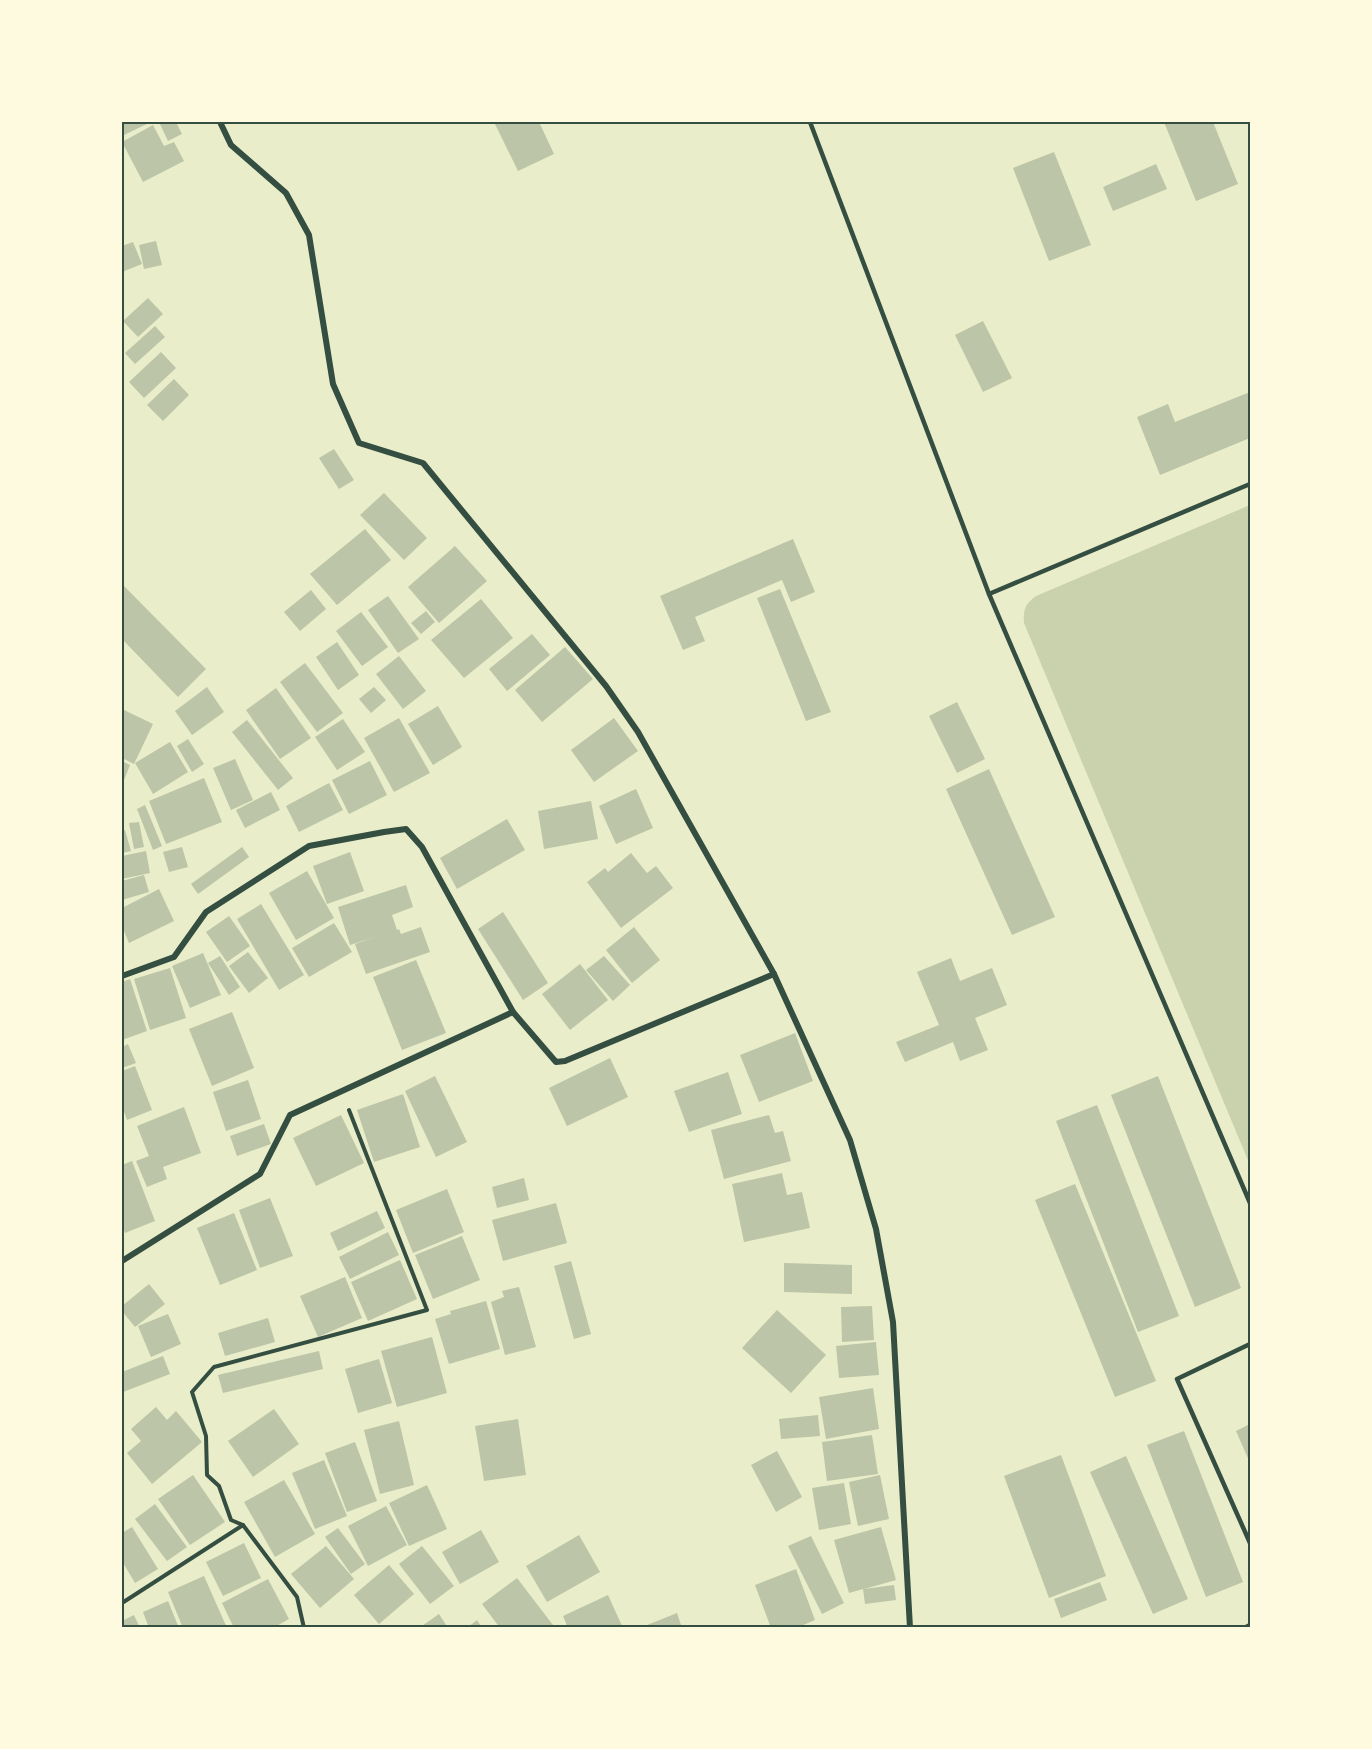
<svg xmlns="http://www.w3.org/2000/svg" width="1372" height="1749" font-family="'Open Sans',sans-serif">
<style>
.green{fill:#cad2ad}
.building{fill:#bcc5a7}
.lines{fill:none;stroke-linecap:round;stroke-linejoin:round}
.path{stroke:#344e41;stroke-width:4}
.service{stroke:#344e41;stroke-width:4.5}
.minor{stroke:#344e41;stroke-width:6}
.neatline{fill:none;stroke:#344e41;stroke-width:2}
</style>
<rect width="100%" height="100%" fill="#e9edc9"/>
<path class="green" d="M 1250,505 L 1250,1165 L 1024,623 C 1023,610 1025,604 1036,596 Z"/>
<g class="building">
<polygon points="122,122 151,122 122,136"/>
<polygon points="159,122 176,122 182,134 168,141"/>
<polygon points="494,122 539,122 554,154 518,171"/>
<polygon points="1164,122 1213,122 1238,184 1196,201"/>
<polygon points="153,125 164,146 174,142 184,161 143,182 122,142"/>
<polygon points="1054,152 1091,245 1049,261 1013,168"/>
<polygon points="1156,164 1167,189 1113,211 1103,187"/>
<polygon points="156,241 162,265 144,269 139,245"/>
<polygon points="133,242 142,264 122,272 122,246"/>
<polygon points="148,298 163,314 138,337 123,321"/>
<polygon points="983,321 1012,378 983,392 955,335"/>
<polygon points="155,326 165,337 135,364 125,353"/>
<polygon points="161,352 176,368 144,398 129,382"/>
<polygon points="174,379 189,395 163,421 147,405"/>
<polygon points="1250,392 1250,438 1160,475 1137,417 1168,404 1175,422"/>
<polygon points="334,449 354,480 339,489 319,458"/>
<polygon points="384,493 427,538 404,560 360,515"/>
<polygon points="365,529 391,560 337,605 310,574"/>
<polygon points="793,539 815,592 791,602 782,580 695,617 705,641 683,650 660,596"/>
<polygon points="455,546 487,581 439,623 408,587"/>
<polygon points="122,584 206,669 178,697 122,639"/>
<polygon points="780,589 831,712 806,721 757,598"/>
<polygon points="311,590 326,609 300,631 284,612"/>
<polygon points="388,596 419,639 398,653 368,610"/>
<polygon points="481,599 513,638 464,678 431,640"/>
<polygon points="426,611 435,622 421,634 411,623"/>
<polygon points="361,612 388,647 362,666 336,631"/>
<polygon points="532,634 550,655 507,691 489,669"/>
<polygon points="337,642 359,675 338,690 316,657"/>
<polygon points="565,647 593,679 542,722 515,690"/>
<polygon points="399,656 426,691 403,709 376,674"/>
<polygon points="305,663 343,713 317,732 280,682"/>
<polygon points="207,687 224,712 192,735 175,711"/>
<polygon points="374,687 386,700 371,713 359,699"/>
<polygon points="276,688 311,738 280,759 246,710"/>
<polygon points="957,702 985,759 957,773 929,716"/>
<polygon points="438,706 462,747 433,765 408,724"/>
<polygon points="122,709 153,724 134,764 122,758"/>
<polygon points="399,718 430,773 394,792 364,738"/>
<polygon points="614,718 638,751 594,782 571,750"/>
<polygon points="343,719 365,752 337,770 315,737"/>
<polygon points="247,720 293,778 278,790 232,732"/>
<polygon points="188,739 204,764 192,772 177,746"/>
<polygon points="170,742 188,772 153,794 135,763"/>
<polygon points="235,759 253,800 231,810 213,768"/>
<polygon points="122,761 130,765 122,785"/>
<polygon points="370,761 387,795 349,814 332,780"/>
<polygon points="989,769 1055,917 1012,935 946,789"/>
<polygon points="204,778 222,822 166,844 149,801"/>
<polygon points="329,783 343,810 299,832 286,806"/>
<polygon points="636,789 653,828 616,844 599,806"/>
<polygon points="271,792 280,810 245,828 236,810"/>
<polygon points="591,801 598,839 544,849 538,811"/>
<polygon points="145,805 162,846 153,850 137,809"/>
<polygon points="507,819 525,850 457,889 440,858"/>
<polygon points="139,822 144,847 134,849 129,823"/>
<polygon points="125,830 131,851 122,853 122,831"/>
<polygon points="182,847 188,867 169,872 163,852"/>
<polygon points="242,847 249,857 198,894 191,884"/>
<polygon points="146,851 150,873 122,879 122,856"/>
<polygon points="350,852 364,891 327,904 313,866"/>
<polygon points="631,853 647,873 656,866 673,888 621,928 587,882 605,868 608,872"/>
<polygon points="307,871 334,918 296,940 269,893"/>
<polygon points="144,875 149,892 122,900 122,881"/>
<polygon points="406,885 413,907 392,915 397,930 399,929 401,934 421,927 430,952 366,974 355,944 375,937 350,945 338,907"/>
<polygon points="159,889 174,921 129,943 122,926 122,908"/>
<polygon points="261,904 304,975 279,990 237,919"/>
<polygon points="503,912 548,983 523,1000 478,929"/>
<polygon points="229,916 250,946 227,962 206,932"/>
<polygon points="334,923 352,952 309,977 292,948"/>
<polygon points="634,927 660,960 632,983 606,950"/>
<polygon points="248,952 268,978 249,993 229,966"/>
<polygon points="203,953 221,995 190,1008 172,966"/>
<polygon points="220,956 240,987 229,995 208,963"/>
<polygon points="604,956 630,985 613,1001 586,970"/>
<polygon points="951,958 960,981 992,968 1007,1005 975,1018 988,1050 960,1061 953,1042 905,1062 896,1042 939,1025 917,972"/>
<polygon points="416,960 446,1033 402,1050 373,977"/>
<polygon points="580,964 608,1000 570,1030 542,994"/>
<polygon points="170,968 186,1018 150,1030 134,979"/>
<polygon points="130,979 147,1031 122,1040 122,982"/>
<polygon points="232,1012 254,1068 212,1086 189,1029"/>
<polygon points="795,1033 813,1081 759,1102 740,1055"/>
<polygon points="128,1044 136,1063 122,1068 122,1047"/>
<polygon points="610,1058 628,1097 567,1126 549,1088"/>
<polygon points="135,1066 152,1110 127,1120 122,1106 122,1071"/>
<polygon points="728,1072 742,1114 689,1132 674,1091"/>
<polygon points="435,1076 467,1142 436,1157 405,1091"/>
<polygon points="1158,1076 1241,1288 1195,1307 1111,1095"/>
<polygon points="248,1080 261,1119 226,1131 213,1092"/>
<polygon points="403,1094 420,1147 374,1162 357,1110"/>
<polygon points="1097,1105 1179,1316 1138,1332 1056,1121"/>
<polygon points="184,1107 201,1153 163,1167 167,1179 147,1187 136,1161 149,1156 137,1126"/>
<polygon points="341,1115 364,1163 316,1186 293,1138"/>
<polygon points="769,1115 775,1133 783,1131 791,1161 724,1179 711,1130"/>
<polygon points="264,1124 271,1144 237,1156 230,1136"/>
<polygon points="132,1161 155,1221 125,1233 122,1223 122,1165"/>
<polygon points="782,1173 787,1195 802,1192 810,1228 744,1242 732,1184"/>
<polygon points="524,1178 529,1200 497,1208 492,1187"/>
<polygon points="1075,1184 1156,1381 1115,1397 1035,1200"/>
<polygon points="447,1189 464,1232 413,1253 396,1210"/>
<polygon points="270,1198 293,1256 260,1268 239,1210"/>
<polygon points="556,1203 567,1243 503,1261 492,1220"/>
<polygon points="377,1211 385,1228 338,1251 330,1233"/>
<polygon points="234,1213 257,1270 220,1285 197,1228"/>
<polygon points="388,1232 399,1255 350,1279 339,1257"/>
<polygon points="462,1236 480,1280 433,1299 415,1255"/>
<polygon points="400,1260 417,1299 368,1321 351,1282"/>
<polygon points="571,1261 591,1334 574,1339 554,1266"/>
<polygon points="784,1263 852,1265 852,1294 784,1292"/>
<polygon points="345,1277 362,1318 318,1337 300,1296"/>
<polygon points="149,1284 165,1304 135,1327 122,1311 122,1306"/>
<polygon points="519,1287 536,1347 505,1355 491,1302 504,1297 502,1291"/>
<polygon points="486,1301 500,1349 449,1364 435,1319 451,1314 450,1311"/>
<polygon points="872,1306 874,1340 842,1342 841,1307"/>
<polygon points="777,1310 826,1355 791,1393 742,1348"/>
<polygon points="168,1314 181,1344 151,1357 138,1326"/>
<polygon points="268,1318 275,1342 225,1356 218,1333"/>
<polygon points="432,1337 447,1393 397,1407 381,1351"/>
<polygon points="876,1342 879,1375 839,1378 836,1346"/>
<polygon points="319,1351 323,1369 223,1393 218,1375"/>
<polygon points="163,1356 170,1374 123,1392 122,1372"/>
<polygon points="379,1359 392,1403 358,1413 345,1369"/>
<polygon points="873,1388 879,1429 826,1439 819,1397"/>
<polygon points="156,1407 167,1420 176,1411 202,1442 152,1484 127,1453 141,1441 131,1429"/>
<polygon points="274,1409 299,1444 253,1477 228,1441"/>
<polygon points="818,1415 820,1436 781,1439 779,1419"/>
<polygon points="518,1419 526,1475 484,1481 475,1426"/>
<polygon points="399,1421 414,1485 380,1494 364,1430"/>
<polygon points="1250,1424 1250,1463 1236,1431"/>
<polygon points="1184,1431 1243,1582 1206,1597 1147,1445"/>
<polygon points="872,1435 878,1474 827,1481 822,1442"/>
<polygon points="355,1442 377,1501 347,1512 325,1453"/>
<polygon points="777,1451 802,1497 776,1512 751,1465"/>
<polygon points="1061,1455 1106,1576 1049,1598 1004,1476"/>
<polygon points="1126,1456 1188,1599 1153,1614 1090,1472"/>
<polygon points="324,1460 347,1516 315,1529 292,1473"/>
<polygon points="193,1475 225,1522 190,1545 158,1499"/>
<polygon points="880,1475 889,1519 858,1526 849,1482"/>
<polygon points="284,1480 315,1534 275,1557 244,1502"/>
<polygon points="844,1483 851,1524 819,1530 812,1488"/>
<polygon points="427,1485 447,1529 409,1546 389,1503"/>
<polygon points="155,1504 187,1547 167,1561 135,1519"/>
<polygon points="386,1506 407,1545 368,1566 348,1526"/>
<polygon points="132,1527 158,1569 135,1583 122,1561 122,1533"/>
<polygon points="881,1527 896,1580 864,1589 894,1585 896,1600 865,1604 863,1589 849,1593 834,1540"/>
<polygon points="338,1528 365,1564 351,1574 325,1537"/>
<polygon points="481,1530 499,1562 460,1584 442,1552"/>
<polygon points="579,1535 600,1572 547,1602 526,1566"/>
<polygon points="811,1536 844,1603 822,1614 788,1546"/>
<polygon points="244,1543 261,1578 223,1596 206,1562"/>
<polygon points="326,1546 354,1579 320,1608 291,1574"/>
<polygon points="422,1546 454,1586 430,1604 399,1564"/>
<polygon points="389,1565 414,1594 379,1624 354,1595"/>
<polygon points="796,1569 815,1620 796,1628 771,1628 755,1585"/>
<polygon points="204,1576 227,1628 183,1628 168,1592"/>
<polygon points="517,1578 553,1625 549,1628 500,1628 482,1604"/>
<polygon points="268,1579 289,1619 273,1628 234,1628 222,1603"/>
<polygon points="1100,1582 1107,1600 1061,1618 1054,1599"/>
<polygon points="608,1595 623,1628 568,1628 563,1616"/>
<polygon points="168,1601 179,1628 149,1628 143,1612"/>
<polygon points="677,1613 682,1628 642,1628 642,1627"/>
<polygon points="439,1614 448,1628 419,1628"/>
<polygon points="134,1615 140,1628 122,1628 122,1621"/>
<polygon points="477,1620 482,1628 467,1628"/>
</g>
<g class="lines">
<g class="path">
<polyline points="243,1525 231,1520 219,1486 207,1475 206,1436 192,1392 214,1367 427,1310 349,1110"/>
<polyline points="122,1603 243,1525 297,1597 304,1628"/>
</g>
<g class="service">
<polyline points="810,122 989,594 1250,1203"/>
<polyline points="989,594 1250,484"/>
<polyline points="1250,1344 1177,1379 1250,1543"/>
<polyline points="1244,1628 1250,1625"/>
</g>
<g class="minor">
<polyline points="220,122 231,145 286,193 309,235 333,384 359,443 423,463 606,686 638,732 774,974 850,1140 876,1229 893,1322 910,1628"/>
<polyline points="122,976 174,957 206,912 309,846 384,832 406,829 422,847 513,1012 556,1062 565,1061 774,974"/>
<polyline points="122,1261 260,1174 290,1115 513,1012"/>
</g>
</g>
<rect width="1372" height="1749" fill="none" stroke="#fefae0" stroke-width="246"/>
<rect x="123" y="123" width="1126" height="1503" class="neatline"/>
</svg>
